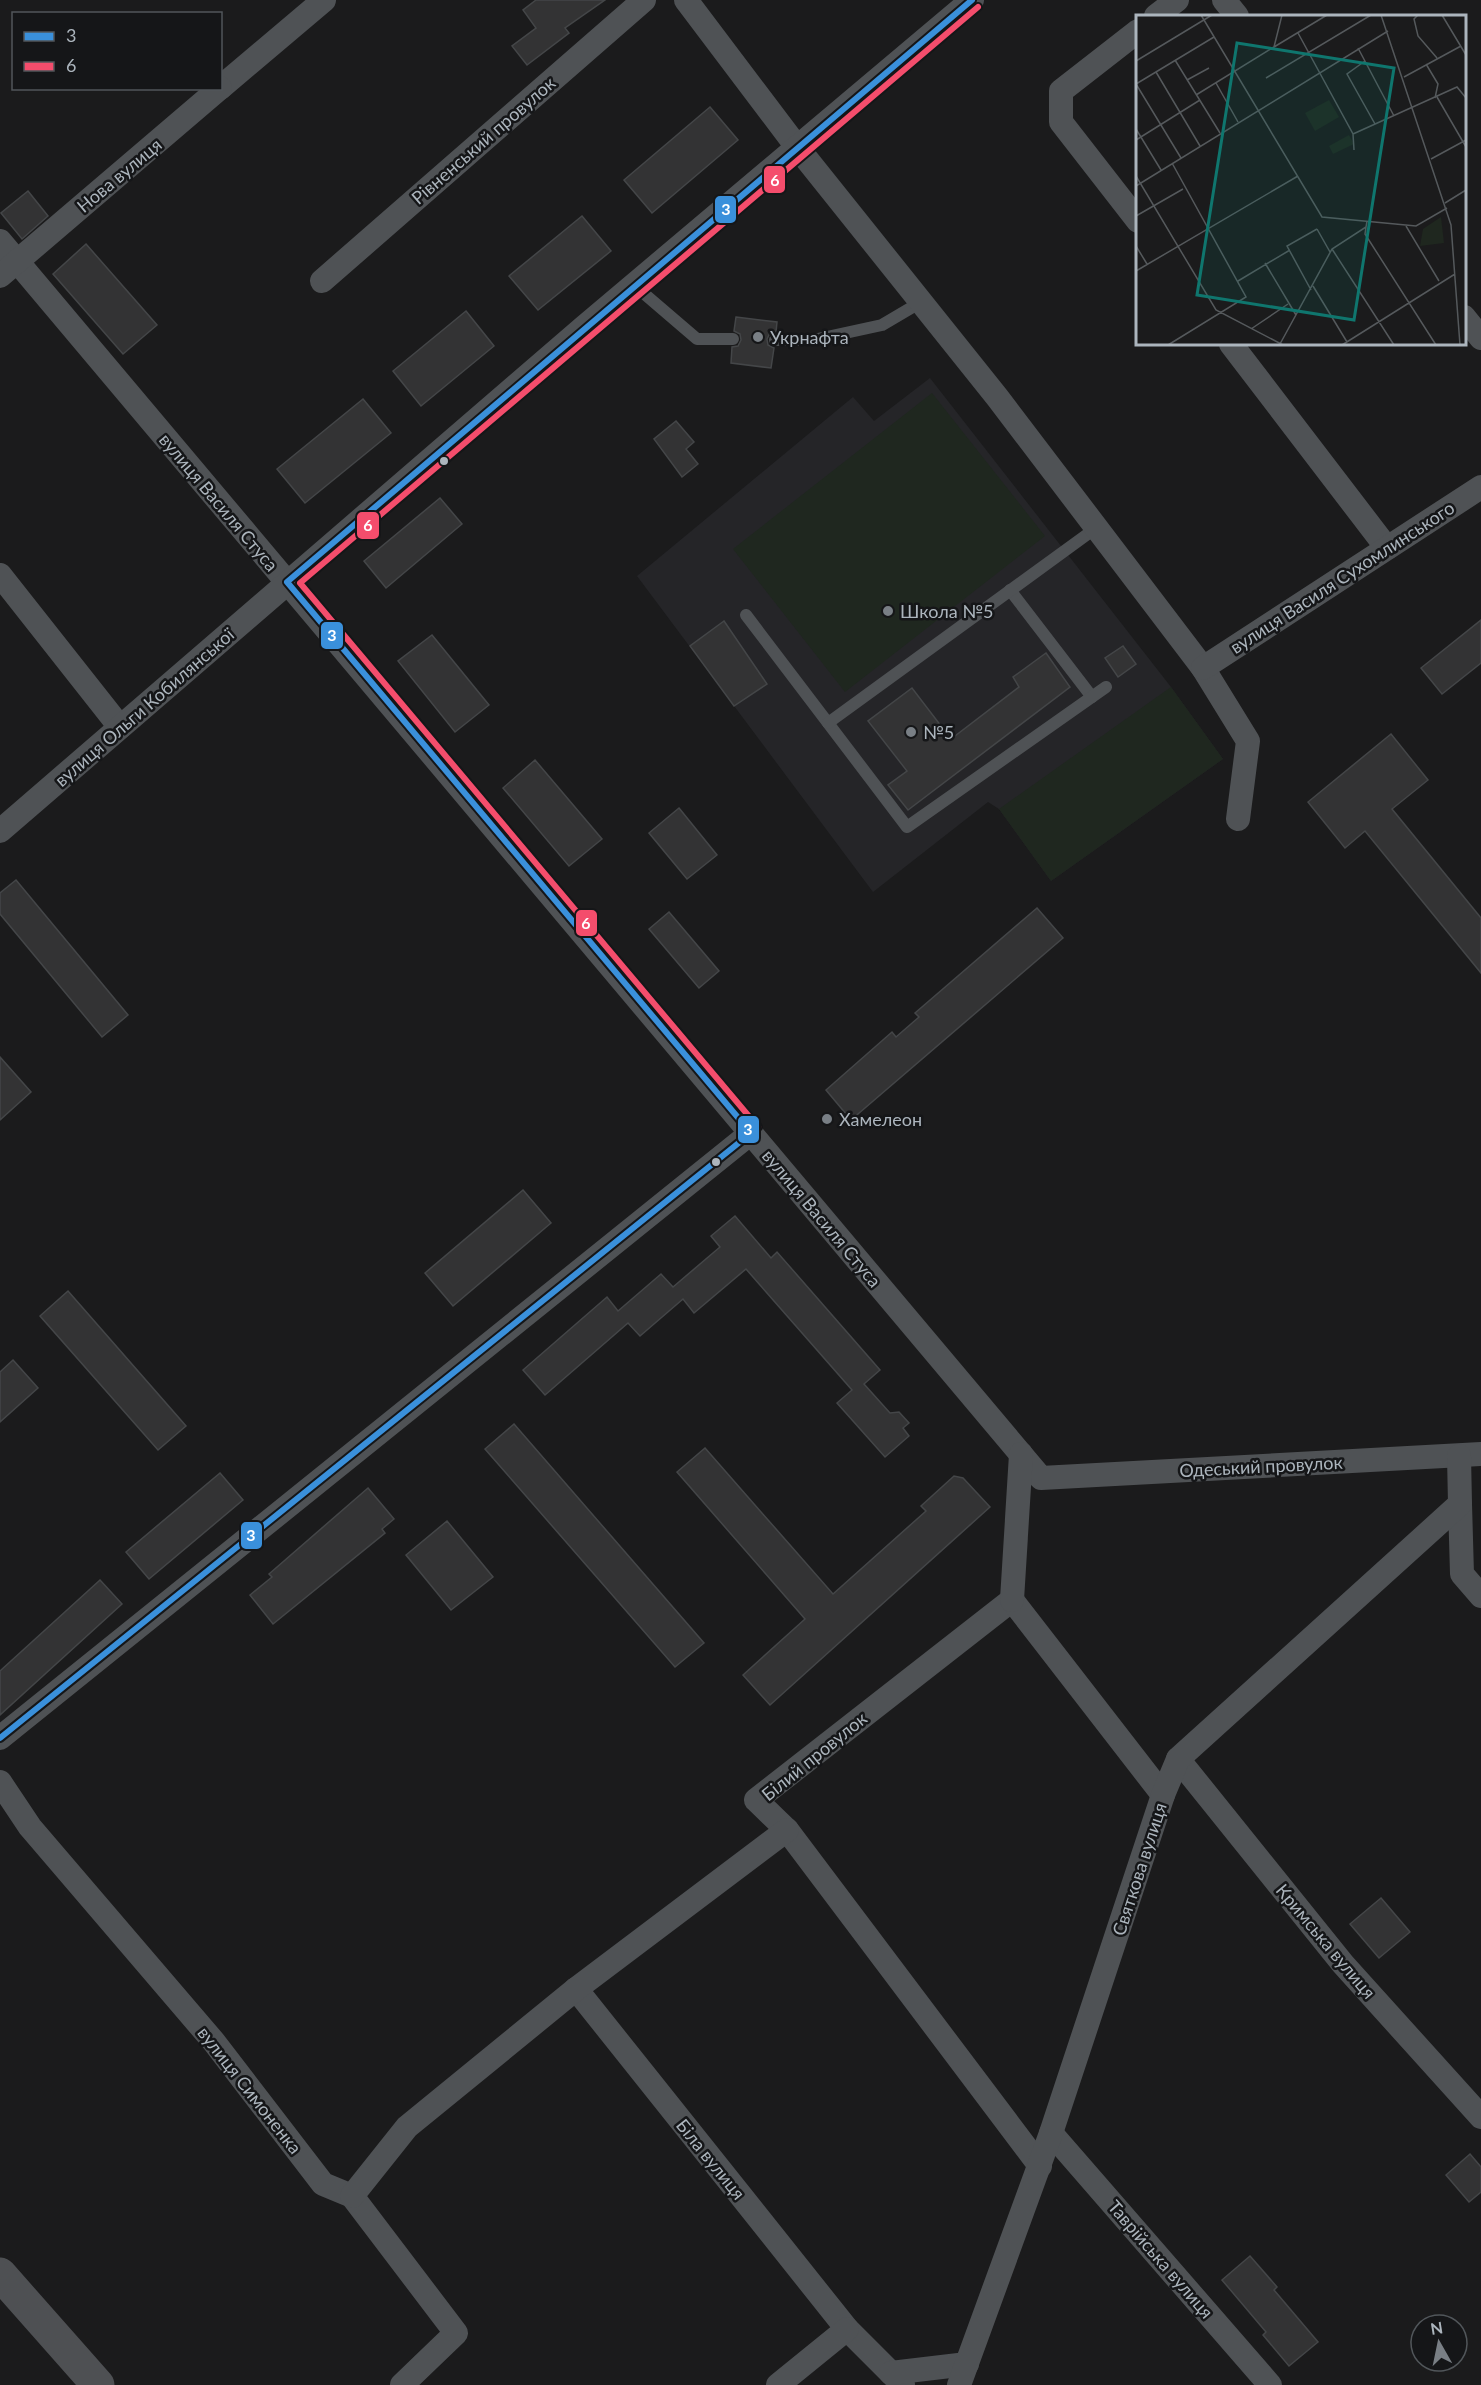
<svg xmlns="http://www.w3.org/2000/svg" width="1481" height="2385" font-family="Lato,sans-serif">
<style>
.built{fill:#252528}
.green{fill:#1f271f}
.building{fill:#333334;stroke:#444648;stroke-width:1.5}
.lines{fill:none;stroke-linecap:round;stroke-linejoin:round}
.lane{stroke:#4f5255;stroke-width:12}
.street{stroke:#4f5255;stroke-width:24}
.secondary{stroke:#4e5053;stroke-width:33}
.bus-1-casing{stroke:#151618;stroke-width:10}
.bus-2-casing{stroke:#151618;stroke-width:10}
.bus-1{stroke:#3a90db;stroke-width:6}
.bus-2{stroke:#f44d6c;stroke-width:6}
.poi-dot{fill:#797f85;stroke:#151618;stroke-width:2}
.bus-dot{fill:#acb5bd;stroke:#151618;stroke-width:2}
.labels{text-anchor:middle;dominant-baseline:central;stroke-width:5;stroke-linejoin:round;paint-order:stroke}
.street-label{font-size:18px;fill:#acb5bd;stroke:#151618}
.poi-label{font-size:18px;fill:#acb5bd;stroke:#151618;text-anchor:start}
.inset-road{fill:none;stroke:#55595c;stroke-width:1.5}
.view{fill:#0f766e;fill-opacity:0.15;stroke:#0f766e;stroke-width:3}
.inset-edge{fill:none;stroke:#acb5bd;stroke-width:3}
.line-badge{stroke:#151618;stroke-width:2}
.badge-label{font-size:16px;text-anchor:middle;font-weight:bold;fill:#fff}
</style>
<rect width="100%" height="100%" fill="#1b1b1c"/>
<polygon class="built" points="930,378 1171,687 1223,759 1051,881 999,809 988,802 873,892 637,576 853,397 874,421"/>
<g class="green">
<polygon points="932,393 1045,536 845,692 733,549"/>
<polygon points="1171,687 1223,759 1051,881 999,809"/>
</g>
<g class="building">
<polygon points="536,0 605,0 565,28 569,33 527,65 512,46 536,28 523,10"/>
<polygon points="710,107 738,140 652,213 624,180"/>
<polygon points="28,191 48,216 22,239 1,213"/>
<polygon points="582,216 611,251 538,310 509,276"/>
<polygon points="86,244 157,325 123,354 53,274"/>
<polygon points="466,311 494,346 421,406 393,371"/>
<polygon points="736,317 777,322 776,332 770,333 767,339 768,345 774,348 771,368 731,363 732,347 738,346 741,340 740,334 734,331"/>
<polygon points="363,399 391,433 305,503 277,469"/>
<polygon points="676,421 694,442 686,449 698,464 682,477 654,439"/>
<polygon points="440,498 462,524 386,588 364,561"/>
<polygon points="1481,620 1481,663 1442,694 1421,668"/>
<polygon points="724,621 767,684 734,706 690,646"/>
<polygon points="432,635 489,705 455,732 398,661"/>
<polygon points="1123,646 1136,664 1118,677 1105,658"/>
<polygon points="1046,653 1070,687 908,810 888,785 907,771 868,721 912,688 951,739 1019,687 1013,677"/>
<polygon points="1391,734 1428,780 1392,809 1481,918 1481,973 1365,831 1345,848 1308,802"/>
<polygon points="535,760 602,839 569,866 503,788"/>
<polygon points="679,808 717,855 687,879 649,833"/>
<polygon points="16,880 128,1015 102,1037 0,914 0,893"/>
<polygon points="1037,908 1063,938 851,1120 826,1090 892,1032 896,1037 919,1017 915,1013"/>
<polygon points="669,912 719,971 699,988 649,929"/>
<polygon points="0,1057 31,1092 0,1120"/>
<polygon points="523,1190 551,1223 453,1306 425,1273"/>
<polygon points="735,1216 771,1258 777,1252 880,1370 864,1384 890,1413 899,1412 909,1423 903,1428 909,1436 885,1457 837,1403 852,1390 746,1269 694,1313 683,1299 640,1336 628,1323 545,1395 523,1370 607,1297 618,1311 661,1274 673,1287 720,1247 711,1236"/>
<polygon points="68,1291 186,1426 158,1450 40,1316"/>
<polygon points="13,1360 38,1388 0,1422 0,1372"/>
<polygon points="514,1424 704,1643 675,1667 485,1449"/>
<polygon points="705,1448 833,1594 926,1511 921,1506 954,1476 963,1478 990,1507 770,1705 743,1675 805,1619 677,1472"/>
<polygon points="220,1473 243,1500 149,1579 126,1552"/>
<polygon points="368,1488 394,1519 382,1529 385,1533 273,1624 250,1595 272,1577 269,1574"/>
<polygon points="447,1521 493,1577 451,1610 406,1555"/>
<polygon points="100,1580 122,1604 0,1715 0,1671"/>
<polygon points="1381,1898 1410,1932 1379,1958 1350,1924"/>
<polygon points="1470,2154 1481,2167 1481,2192 1469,2202 1446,2175"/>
<polygon points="1250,2256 1277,2287 1274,2290 1318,2342 1289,2366 1263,2335 1266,2332 1222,2280"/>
</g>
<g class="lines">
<g class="lane">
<polyline points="634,285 697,339 733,339"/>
<polyline points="775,340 813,340 882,325 921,302"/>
<polyline points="1010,590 1092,697"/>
<polyline points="746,615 907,827 1106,687"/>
<polyline points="828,723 1096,528"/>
</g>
<g class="street">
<polyline points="686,0 797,147 997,397 1203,668 1248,741 1238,819"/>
<polyline points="1224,0 1237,16"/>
<polyline points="1156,16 1177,0"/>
<polyline points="1138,31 1061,91 1061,122 1138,221"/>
<polyline points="220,88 324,0"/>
<polyline points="0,241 1041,1478 1481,1454"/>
<polyline points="0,276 220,88"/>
<polyline points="322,281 644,0"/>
<polyline points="1464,317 1481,338"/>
<polyline points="1231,344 1387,548"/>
<polyline points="0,575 120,727"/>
<polyline points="1203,668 1481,487"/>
<polyline points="0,831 584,327 972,0"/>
<polyline points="1460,1504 1462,1574 1481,1596"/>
<polyline points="1012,1600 756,1800 787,1830 1040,2166"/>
<polyline points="1012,1600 1163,1795"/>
<polyline points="1012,1600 1021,1454"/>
<polyline points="0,1738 751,1133"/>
<polyline points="1178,1759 1343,1964 1481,2117"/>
<polyline points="0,1782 30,1827 214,2042 323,2184 352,2196 456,2333 402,2385"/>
<polyline points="576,1989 847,2329 903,2385"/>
<polyline points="1051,2133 1270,2385"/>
<polyline points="352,2196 407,2127 576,1989 787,1830"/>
<polyline points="891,2373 967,2364"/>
<polyline points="778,2385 847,2329"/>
<polyline points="959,2385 1051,2133 1163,1795 1178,1759 1460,1504 1459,1456"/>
</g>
<polyline class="secondary" points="0,2274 98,2385"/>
<defs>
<polyline id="bus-1" points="0,1738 751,1133 287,582 972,0"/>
<polyline id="bus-2" points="758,1127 300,583 978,7"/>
</defs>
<use href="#bus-1" class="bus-1-casing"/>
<use href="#bus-2" class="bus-2-casing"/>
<use href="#bus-1" class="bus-1"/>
<use href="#bus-2" class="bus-2"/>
</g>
<g class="poi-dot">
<circle cx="758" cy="337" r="6"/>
<circle cx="888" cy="611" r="6"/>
<circle cx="911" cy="732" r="6"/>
<circle cx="827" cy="1119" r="6"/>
</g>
<g class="bus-dot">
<circle cx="444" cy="461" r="5"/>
<circle cx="716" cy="1162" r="5"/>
</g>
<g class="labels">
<g class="street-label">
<text transform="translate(483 140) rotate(-41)">Рівненський провулок</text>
<text transform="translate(119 175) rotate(-40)">Нова вулиця</text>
<text transform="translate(219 502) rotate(50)">вулиця Василя Стуса</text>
<text transform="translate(1342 577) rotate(-33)">вулиця Василя Сухомлинського</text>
<text transform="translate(144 707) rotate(-41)">вулиця Ольги Кобилянської</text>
<text transform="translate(822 1218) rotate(50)">вулиця Василя Стуса</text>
<text transform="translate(1261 1466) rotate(-3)">Одеський провулок</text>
<text transform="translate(814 1756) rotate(-39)">Білий провулок</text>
<text transform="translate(1139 1869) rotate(-72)">Святкова вулиця</text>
<text transform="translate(1326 1941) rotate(50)">Кримська вулиця</text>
<text transform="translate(250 2090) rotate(52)">вулиця Симоненка</text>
<text transform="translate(711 2159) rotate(51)">Біла вулиця</text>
<text transform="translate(1161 2259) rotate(49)">Таврійська вулиця</text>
</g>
<g class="poi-label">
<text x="770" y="337">Укрнафта</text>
<text x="900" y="611">Школа №5</text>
<text x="923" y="732">№5</text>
<text x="839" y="1119">Хамелеон</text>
</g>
</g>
<g transform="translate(1136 15)">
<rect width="330" height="330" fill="#1b1b1c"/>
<path d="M 193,85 L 203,102 L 179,116 L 169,98 ZM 213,120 L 218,129 L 197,139 L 193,131 ZM 305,202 L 308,228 L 284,231 L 287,214 Z" fill="#1f271f"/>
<path class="inset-road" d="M 65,0 L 186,202 L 280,211 L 311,193M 245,0 L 315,210 L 324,330M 282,0 L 278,4 L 282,21 L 301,43M 306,0 L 330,40M 162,18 L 217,119 L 218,135M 138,32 L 191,0M 222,33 L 258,101M 39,45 L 84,118M 0,46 L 76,0M 229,46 L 211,59 L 239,109M 290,49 L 302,69 L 299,83M 20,57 L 64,131M 268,62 L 325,31M 130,63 L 235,0M 51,65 L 73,53M 80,68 L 102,107M 0,69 L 78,22M 0,69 L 45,143M 60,80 L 138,32 L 146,0M 301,82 L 330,132M 0,114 L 25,155M 217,119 L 321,72 L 330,83M 0,125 L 64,85M 295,144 L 330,125M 0,161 L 80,295 L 147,330M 0,171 L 252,16M 309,188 L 330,175M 0,201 L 47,174M 270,211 L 303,266M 230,212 L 229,219 L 300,330M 181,214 L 194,237M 0,231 L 11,249M 196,234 L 258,330M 129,248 L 160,300M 0,256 L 162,161M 102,266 L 154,235M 177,271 L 211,327M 175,275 L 151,231 L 181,214M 115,314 L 152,289M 144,329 L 196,234 L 230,212 L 231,206M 32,330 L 110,282 L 36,148M 206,330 L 319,259"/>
<path class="view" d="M 101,28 L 258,53 L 218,305 L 61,280 Z"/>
<rect width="330" height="330" class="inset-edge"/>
</g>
<g class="line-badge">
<rect x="763" y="165" width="23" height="29" rx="6" fill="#f44d6c"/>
<rect x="714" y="195" width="23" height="29" rx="6" fill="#3a90db"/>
<rect x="356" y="511" width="24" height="29" rx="6" fill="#f44d6c"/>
<rect x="320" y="621" width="24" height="29" rx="6" fill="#3a90db"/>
<rect x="575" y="909" width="23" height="28" rx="6" fill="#f44d6c"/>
<rect x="737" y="1115" width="23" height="29" rx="6" fill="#3a90db"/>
<rect x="240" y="1521" width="23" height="29" rx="6" fill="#3a90db"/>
</g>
<g class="badge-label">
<text x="775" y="186">6</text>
<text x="726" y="215">3</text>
<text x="368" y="531">6</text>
<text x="332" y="641">3</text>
<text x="586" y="929">6</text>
<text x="748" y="1135">3</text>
<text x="251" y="1541">3</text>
</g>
<rect x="12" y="12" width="210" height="78" fill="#151618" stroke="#51565a" stroke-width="1.5"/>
<rect x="24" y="32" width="30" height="9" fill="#3a90db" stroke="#51565a" stroke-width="1.5"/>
<text x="66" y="42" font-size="18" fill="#acb5bd">3</text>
<rect x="24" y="62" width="30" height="9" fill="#f44d6c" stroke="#51565a" stroke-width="1.5"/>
<text x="66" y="72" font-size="18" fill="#acb5bd">6</text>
<g transform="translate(1439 2343) rotate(351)"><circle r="28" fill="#151618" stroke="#51565a" stroke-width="1.5"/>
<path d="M0-4.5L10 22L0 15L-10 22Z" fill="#797f85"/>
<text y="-9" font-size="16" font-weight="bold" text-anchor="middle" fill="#acb5bd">N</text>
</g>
</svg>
